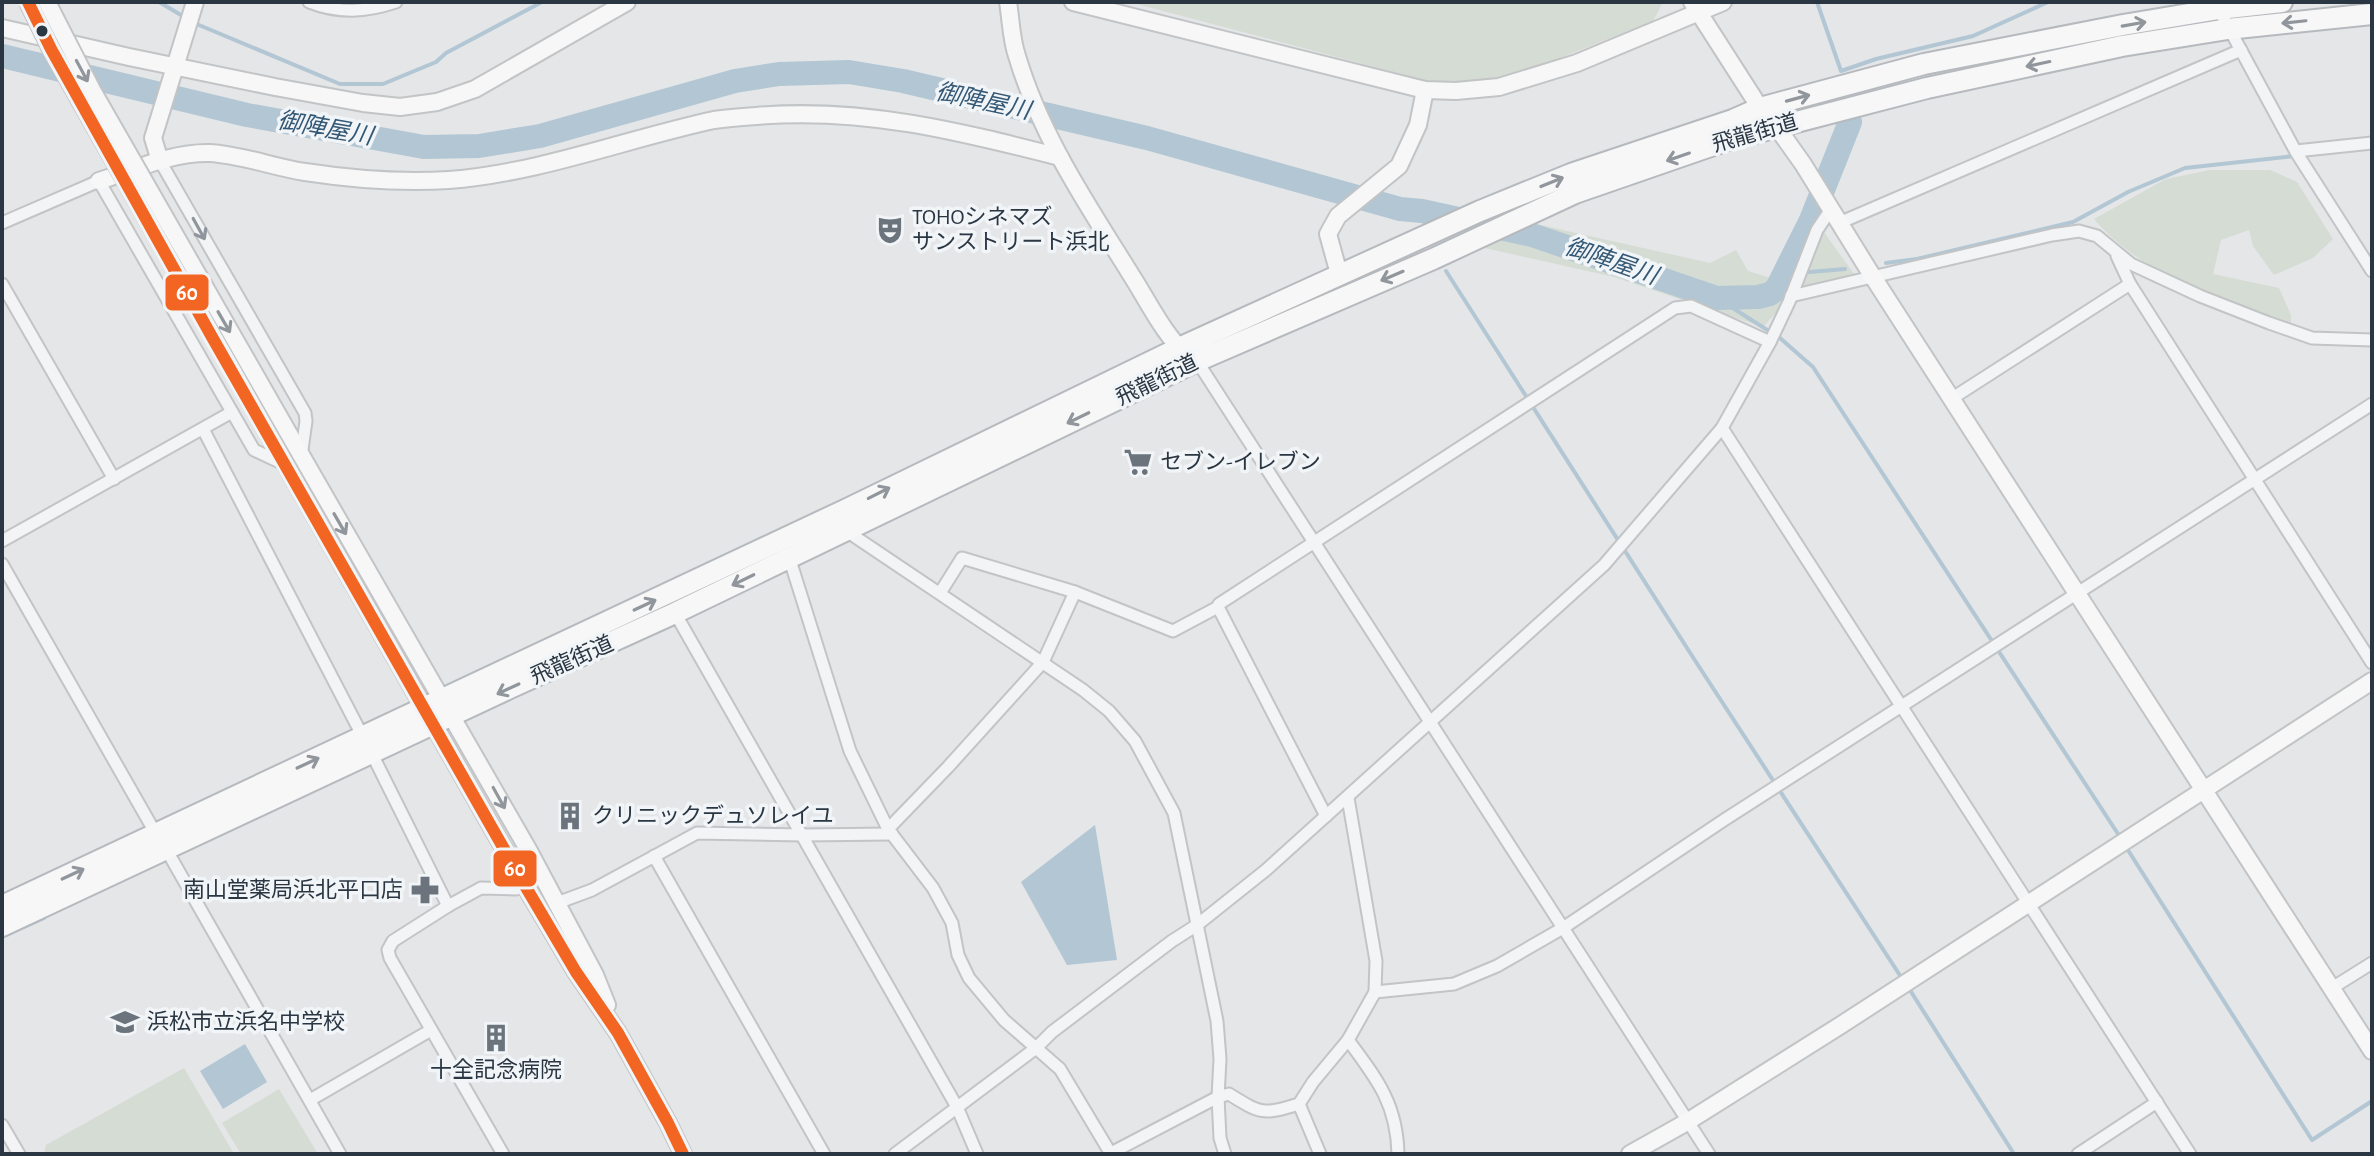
<svg xmlns="http://www.w3.org/2000/svg" width="2374" height="1156" font-family="'Alegreya Sans','Noto Sans JP',sans-serif">
<style>
.green{fill:#d5dcd4}
.water{fill:#b2c6d3}
.lines{fill:none;stroke-linecap:round;stroke-linejoin:round}
.stream{stroke:#b2c6d3;stroke-width:4}
.river{stroke:#b2c6d3;stroke-width:24}
.street-casing{stroke:#c2c4c6;stroke-width:15}
.secondary-casing{stroke:#c2c4c6;stroke-width:20}
.highway-casing{stroke:#b6b9bd;stroke-width:24}
.street{stroke:#f3f4f5;stroke-width:11}
.secondary{stroke:#f7f7f7;stroke-width:16}
.highway{stroke:#f7f7f7;stroke-width:20}
.secondary-bridge-casing{stroke:#c2c4c6;stroke-width:20;stroke-linecap:butt}
.secondary-bridge{stroke:#f7f7f7;stroke-width:16}
.bus-1-casing{stroke:#f2f5f8;stroke-width:18}
.bus-1{stroke:#f26522;stroke-width:12}
.oneway{stroke:#90969c}
.oneway2{stroke:#8e959c}
.bus-dot{fill:#2a3642;stroke:#f2f5f8;stroke-width:3}
.labels{text-anchor:middle;dominant-baseline:central;stroke-width:7;stroke-linejoin:round;paint-order:stroke}
.street-label{font-size:22px;fill:#2a3642;stroke:#f2f5f8}
.poi-label{font-size:22px;fill:#2a3642;stroke:#f2f5f8;text-anchor:start}
.water-label{font-size:24px;font-style:italic;fill:#345976;stroke:#f2f5f8}
.line-badge{stroke:#f2f5f8;stroke-width:3}
.badge-label{font-size:22px;text-anchor:middle;font-weight:bold;fill:#fff}
</style>
<rect width="100%" height="100%" fill="#e4e6e8"/>
<g class="green">
<path d="M 1129,2 L 1663,2 L 1653,21 L 1527,71 C 1494,82 1459,85 1424,80 Z"/>
<path d="M 2210,170 L 2270,170 L 2297,182 L 2333,239 L 2313,258 L 2274,275 L 2253,246 L 2249,230 L 2221,240 L 2213,274 L 2279,288 L 2291,315 L 2291,326 C 2222,300 2144,277 2094,219 L 2166,179 Z"/>
<polygon points="1536,224 1710,263 1736,250 1748,271 1774,279 1821,228 1857,278 1791,296 1763,327 1614,277 1485,248 1488,243"/>
<polygon points="184,1068 234,1154 44,1154 46,1145"/>
<polygon points="279,1089 318,1154 241,1154 222,1123"/>
</g>
<g class="water">
<polygon points="1095,825 1117,960 1067,965 1021,882"/>
<polygon points="245,1044 267,1082 223,1109 200,1071"/>
</g>
<g class="lines">
<g class="stream">
<polyline points="159,2 181,15"/>
<polyline points="1817,2 1841,71 1876,59 1973,36 2048,2"/>
<polyline points="199,25 340,84 383,84 436,62 446,53 542,2"/>
<polyline points="1422,211 1426,222"/>
<polyline points="1886,263 1917,259 2073,222 2128,192 2185,168 2294,156"/>
<polyline points="1446,271 1696,662 1903,980"/>
<polyline points="1786,274 1845,269"/>
<polyline points="1717,298 1780,338 1813,367 2122,840"/>
<polyline points="2126,847 2312,1140 2372,1101"/>
<polyline points="2,937 44,918"/>
<polyline points="1908,987 2014,1154"/>
</g>
<polyline class="river" points="2,56 247,115 424,147 479,146 540,136 735,81 779,74 849,72 903,81 1147,138 1400,209 1422,211 1532,235 1717,298 1758,297 1770,294 1777,288 1811,220 1850,122"/>
<defs>
<g id="street">
<path d="M 309,2 C 339,14 366,12 396,2"/>
<polyline points="2217,6 2296,152 2372,271"/>
<polyline points="2296,151 2372,143"/>
<polyline points="160,161 305,413 306,421 301,457"/>
<polyline points="2,223 99,181 254,450 286,465"/>
<polyline points="1839,223 2241,50"/>
<polyline points="2117,256 2130,284 2372,663"/>
<polyline points="2,284 114,479"/>
<polyline points="1791,296 2052,235 2079,231 2097,236 2131,264 2200,296 2269,323 2312,338 2372,340"/>
<polyline points="1197,361 1709,1154"/>
<polyline points="1951,399 2130,284"/>
<polyline points="1722,428 2190,1154"/>
<polyline points="203,429 363,737"/>
<polyline points="845,530 1083,690 1109,711 1135,741 1174,813 1217,1021 1220,1059 1218,1097 1220,1138 1225,1154"/>
<polyline points="2,541 232,412"/>
<polyline points="789,557 850,751 888,829 933,888 952,923 958,955 969,978 1004,1020 1060,1069 1111,1154"/>
<polyline points="2,564 156,834"/>
<polyline points="940,593 962,558 1075,592 1173,631 1218,607 1219,604 1675,308 1691,306 1770,342"/>
<polyline points="1218,607 1326,816"/>
<polyline points="675,613 957,1107 977,1154"/>
<polyline points="372,754 448,906"/>
<polyline points="888,829 948,767 1043,662 1075,592"/>
<polyline points="166,849 340,1154"/>
<polyline points="654,856 824,1154"/>
<polyline points="557,903 592,890 697,833 802,835 892,834"/>
<polyline points="2332,988 2372,963"/>
<polyline points="1375,992 1454,984 1497,966 1563,928 1724,820 2372,404"/>
<path d="M 1348,1040 C 1377,1079 1397,1104 1398,1154"/>
<polyline points="310,1100 431,1030"/>
<polyline points="1299,1104 1320,1154"/>
<polyline points="2,1125 19,1154"/>
<path d="M 1111,1153 L 1218,1097 L 1229,1094 C 1261,1114 1263,1115 1299,1104 L 1313,1082 L 1348,1040 L 1375,992 L 1376,961 L 1348,798"/>
<polyline points="503,1154 390,958 388,950 393,941 448,906 481,888 516,889 524,884"/>
<polyline points="895,1154 1036,1048 1052,1032 1172,941 1197,925 1266,870 1604,565 1722,428 1770,342 1789,302 1817,230 1831,209"/>
<polyline points="2078,1154 2157,1102"/>
</g>
<g id="secondary">
<path d="M 1008,2 C 1011,20 1011,39 1017,56 C 1041,137 1089,207 1133,278 C 1146,298 1167,340 1186,353"/>
<polyline points="1073,2 1425,90 1456,91 1499,87 1577,63 1723,2"/>
<polyline points="1692,2 1760,108 1776,126 1803,164 1873,277 2372,1051"/>
<polyline points="2,28 129,57 275,87 363,103 400,107 437,102 475,89 627,2"/>
<polyline points="160,161 153,138 195,2"/>
<path d="M 99,181 C 134,170 172,152 210,153 C 242,155 273,167 305,172 C 351,179 402,183 449,180 C 540,173 626,139 714,120 C 728,118 742,117 756,116 C 862,107 958,131 1060,157"/>
<polyline points="1339,274 1328,234 1338,216 1399,166 1418,125 1425,90"/>
<polyline points="289,434 529,851 595,975 607,1005"/>
<polyline points="274,444 524,884 576,972 618,1033 668,1123 683,1154"/>
<polyline points="1630,1154 1687,1122 1841,1025 2372,681"/>
</g>
<g id="highway">
<polyline points="2,906 845,510 1179,348 1480,211 1571,174 1733,120 1760,108 1924,64 2123,25 2219,9 2282,2"/>
<polyline points="2,926 510,688 675,613 1197,361 1433,259 1575,193 1731,139 1927,88 2122,46 2228,29 2372,14"/>
</g>
</defs>
<use href="#street" class="street-casing"/>
<use href="#secondary" class="secondary-casing"/>
<use href="#highway" class="highway-casing"/>
<use href="#street" class="street"/>
<use href="#secondary" class="secondary"/>
<use href="#highway" class="highway"/>
<defs>
<g id="secondary-bridge">
<polyline points="28,2 51,49 274,444"/>
<polyline points="47,2 92,90 289,434"/>
</g>
</defs>
<use href="#secondary-bridge" class="secondary-bridge-casing"/>
<use href="#secondary-bridge" class="secondary-bridge"/>
<defs>
<polyline id="bus-1" points="28,2 51,49 212,337 524,884 576,972 618,1033 668,1123 683,1154"/>
</defs>
<use href="#bus-1" class="bus-1-casing"/>
<use href="#bus-1" class="bus-1"/>
</g>
<defs><path id="oneway-shaft" d="M-6 0H5M1.5-3L5.5 0L1.5 3" fill="none" stroke-width="1.6" stroke-linecap="round" stroke-linejoin="round" transform="scale(2)"/></defs>
<g class="oneway">
<use href="#oneway-shaft" transform="translate(2294 22) rotate(174)"/>
<use href="#oneway-shaft" transform="translate(2134 24) rotate(-10)"/>
<use href="#oneway-shaft" transform="translate(2038 64) rotate(168)"/>
<use href="#oneway-shaft" transform="translate(82 71) rotate(62)"/>
<use href="#oneway-shaft" transform="translate(1798 98) rotate(-15)"/>
<use href="#oneway-shaft" transform="translate(1678 157) rotate(161)"/>
<use href="#oneway-shaft" transform="translate(1552 182) rotate(-22)"/>
<use href="#oneway-shaft" transform="translate(1392 276) rotate(157)"/>
<use href="#oneway-shaft" transform="translate(224 322) rotate(60)"/>
<use href="#oneway-shaft" transform="translate(1078 418) rotate(154)"/>
<use href="#oneway-shaft" transform="translate(879 493) rotate(-27)"/>
<use href="#oneway-shaft" transform="translate(340 524) rotate(60)"/>
<use href="#oneway-shaft" transform="translate(743 580) rotate(154)"/>
<use href="#oneway-shaft" transform="translate(645 605) rotate(-25)"/>
<use href="#oneway-shaft" transform="translate(508 689) rotate(155)"/>
<use href="#oneway-shaft" transform="translate(308 763) rotate(-25)"/>
<use href="#oneway-shaft" transform="translate(499 798) rotate(61)"/>
<use href="#oneway-shaft" transform="translate(73 874) rotate(-25)"/>
</g>
<use class="oneway2" href="#oneway-shaft" transform="translate(199 229) rotate(61)"/>
<defs>
<symbol id="theatre-bare" viewBox="-9 -9 18 18"><path d="M-5-5.5Q0-4 5-5.5V0Q5 5 0 6Q-5 5-5 0ZM-3.3-2.5H-1v1.5H-3.3ZM1-2.5H3.3v1.5H1ZM-2.8 1Q0 5.5 2.8 1Z" fill="#6b747c" stroke="#f2f5f8" stroke-width="2.5" paint-order="stroke"/></symbol>
<symbol id="supermarket-bare" viewBox="-9 -9 18 18"><path d="M-6-5.5h2.5l.6 2H6L4.5 2H-2.5L-4.4-4H-6ZM-1.5 3.2a1.3 1.3 0 1 0 .1 0ZM3 3.2a1.3 1.3 0 1 0 .1 0Z" fill="#6b747c" stroke="#f2f5f8" stroke-width="2.5" paint-order="stroke"/></symbol>
<symbol id="building-bare" viewBox="-9 -9 18 18"><path d="M-4-6H4V6H1V3H-1V6H-4ZM-2.5-4.3h1.7v1.8h-1.7ZM.8-4.3h1.7v1.8H.8ZM-2.5-1h1.7V.8h-1.7ZM.8-1h1.7V.8H.8Z" fill="#6b747c" stroke="#f2f5f8" stroke-width="2.5" paint-order="stroke"/></symbol>
<symbol id="pharmacy-bare" viewBox="-9 -9 18 18"><path d="M-2-6h4v4h4v4h-4v4h-4v-4h-4v-4h4Z" fill="#6b747c" stroke="#f2f5f8" stroke-width="2.5" paint-order="stroke"/></symbol>
<symbol id="school-bare" viewBox="-9 -9 18 18"><path d="M0-5L7-2L0 1L-7-2ZM-4 1L0 2.5L4 1V4Q0 6-4 4Z" fill="#6b747c" stroke="#f2f5f8" stroke-width="2.5" paint-order="stroke"/></symbol>
</defs>
<g fill-rule="evenodd">
<use href="#theatre-bare" x="870" y="210" width="40" height="40"/>
<use href="#supermarket-bare" x="1118" y="442" width="40" height="40"/>
<use href="#building-bare" x="550" y="796" width="40" height="40"/>
<use href="#pharmacy-bare" x="405" y="870" width="40" height="40"/>
<use href="#school-bare" x="105" y="1002" width="40" height="40"/>
<use href="#building-bare" x="476" y="1018" width="40" height="40"/>
</g>
<circle class="bus-dot" cx="42" cy="31" r="7"/>
<g class="labels">
<g class="street-label">
<text transform="translate(1755 133) rotate(-16)">飛龍街道</text>
<text transform="translate(1157 380) rotate(-26)">飛龍街道</text>
<text transform="translate(572 660) rotate(-24)">飛龍街道</text>
</g>
<g class="poi-label">
<text x="912" y="217">TOHOシネマズ<tspan x="912" dy="25">サンストリート浜北</tspan></text>
<text x="1160" y="462">セブン-イレブン</text>
<text x="592" y="816">クリニックデュソレイユ</text>
<text x="403" y="890" text-anchor="end">南山堂薬局浜北平口店</text>
<text x="147" y="1022">浜松市立浜名中学校</text>
<text x="496" y="1070" text-anchor="middle">十全記念病院</text>
</g>
<g class="water-label">
<text transform="translate(983 102) rotate(12)">御陣屋川</text>
<text transform="translate(325 129) rotate(10)">御陣屋川</text>
<text transform="translate(1611 262) rotate(19)">御陣屋川</text>
</g>
</g>
<g class="line-badge">
<rect x="164" y="273" width="46" height="39" rx="8" fill="#f26522"/>
<rect x="492" y="849" width="46" height="39" rx="8" fill="#f26522"/>
</g>
<g class="badge-label">
<text x="187" y="300">60</text>
<text x="515" y="876">60</text>
</g>
<rect width="2374" height="1156" fill="none" stroke="#2a3642" stroke-width="8"/>
</svg>
